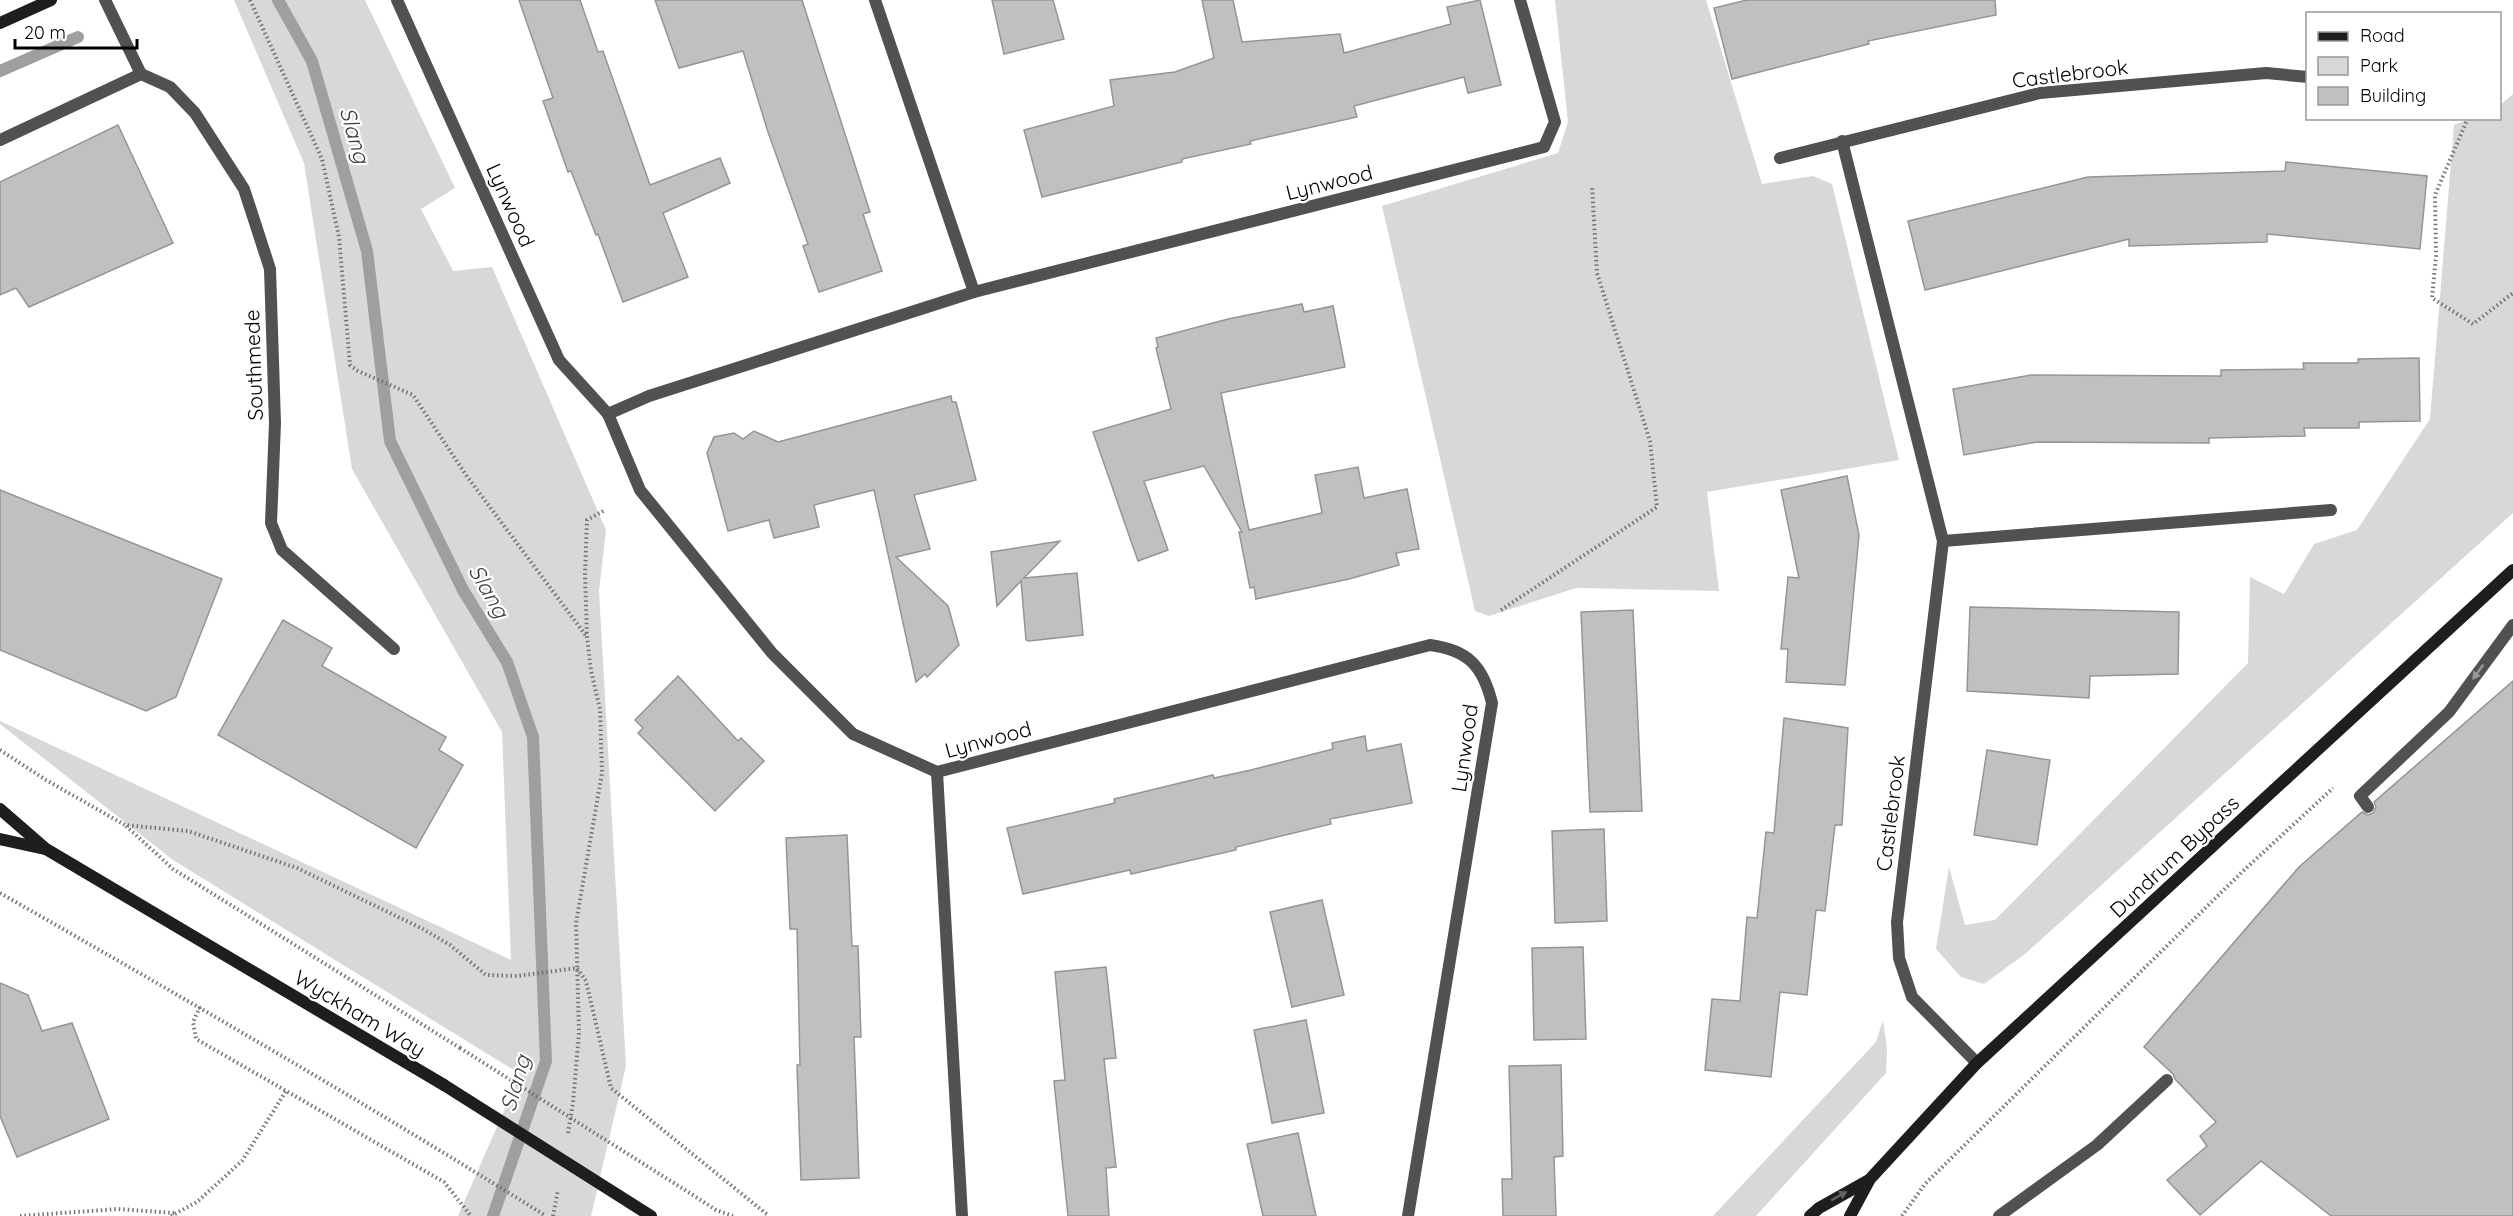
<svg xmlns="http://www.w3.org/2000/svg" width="2513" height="1216" font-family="Quicksand,sans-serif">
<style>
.green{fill:#d8d8d8}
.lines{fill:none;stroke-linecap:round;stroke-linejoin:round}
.stream{stroke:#9f9f9f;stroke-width:12}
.building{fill:#c0c0c0;stroke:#959595;stroke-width:1.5}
.path{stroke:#737373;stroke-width:4;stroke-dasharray:1.5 3;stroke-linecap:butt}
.lane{stroke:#515151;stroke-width:12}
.street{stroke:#515151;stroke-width:12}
.secondary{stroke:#1e1e1e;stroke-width:12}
.path-bridge{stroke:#737373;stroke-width:4;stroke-dasharray:1.5 3;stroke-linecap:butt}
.secondary-bridge{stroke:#1e1e1e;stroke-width:12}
.oneway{fill:#979797}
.oneway2{fill:#626262}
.labels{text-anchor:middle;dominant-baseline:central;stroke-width:4.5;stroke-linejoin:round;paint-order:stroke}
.street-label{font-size:21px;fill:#000;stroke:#fff}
.water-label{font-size:22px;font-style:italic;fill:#404040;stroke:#fff}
</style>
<rect width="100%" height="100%" fill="#fff"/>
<g class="green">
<polygon points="234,0 365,0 455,188 421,209 453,271 492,267 606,530 599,591 626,1066 591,1216 458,1216 520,1074 173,860 0,724 0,721 511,960 502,732 352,469 304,163"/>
<polygon points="1555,0 1706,0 1762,184 1813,176 1832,184 1899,460 1707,492 1719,591 1576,588 1489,616 1475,611 1382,206 1558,153 1568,122"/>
<polygon points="2513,94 2513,513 2025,954 1984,984 1961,977 1936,949 1949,867 1965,925 1995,920 2248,663 2250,577 2284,594 2314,544 2357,530 2430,419 2454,125 2469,119 2500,118 2500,105"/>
<polygon points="1883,1020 1887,1049 1886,1073 1756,1216 1713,1216 1876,1042"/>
</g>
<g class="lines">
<g class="stream">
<polyline points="278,0 312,61 367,251 390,441 463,590 507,662 533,737 546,1061 493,1216"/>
<polyline points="0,71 78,37"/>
</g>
</g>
<g class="building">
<polygon points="519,0 580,0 598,52 603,51 650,185 720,158 730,183 663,213 688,277 623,302 598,234 596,235 571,171 568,172 543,101 553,98"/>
<polygon points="655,0 802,0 870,212 863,214 882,271 819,292 803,246 808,244 768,132 743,51 679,68"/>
<polygon points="992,0 1053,0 1064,39 1004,54"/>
<polygon points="1202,0 1233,0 1242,42 1340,34 1344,53 1451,24 1447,7 1480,0 1501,85 1468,93 1464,77 1354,106 1357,117 1250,141 1251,144 1182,159 1182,162 1042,197 1024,130 1114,106 1110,80 1175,72 1214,58"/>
<polygon points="1747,0 1995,0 1996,15 1868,41 1869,44 1732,79 1714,8"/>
<polygon points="118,125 173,243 29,307 16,288 0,295 0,182"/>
<polygon points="2286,162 2427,176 2420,249 2267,234 2267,242 2129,246 2129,239 1925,290 1908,221 2088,177 2285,171"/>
<polygon points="1302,304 1304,312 1333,306 1345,367 1221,393 1249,530 1322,513 1315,475 1358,467 1364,498 1407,489 1419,549 1396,553 1399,565 1349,579 1256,599 1254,587 1250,588 1239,532 1242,532 1204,466 1144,481 1168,550 1138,561 1093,432 1171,409 1156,348 1158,347 1156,338 1228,319"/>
<polygon points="2419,358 2420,421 2359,422 2359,428 2304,428 2305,436 2209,438 2209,443 2037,442 1964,455 1953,389 2031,375 2221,376 2221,370 2304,369 2303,363 2358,363 2358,359"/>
<polygon points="951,396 952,402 956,402 976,480 914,495 930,549 896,557 948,606 959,645 927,677 925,674 916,682 874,490 814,505 819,527 774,538 769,520 728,531 707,453 714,437 734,433 743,439 754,431 778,442"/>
<polygon points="1847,476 1859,535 1845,685 1786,682 1788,649 1781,649 1788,577 1799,578 1781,490"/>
<polygon points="0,490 222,579 176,697 146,711 0,650"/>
<polygon points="1060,541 1024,578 1077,573 1083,635 1029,641 1026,640 1021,581 997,606 991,552"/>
<polygon points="1970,607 2179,612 2178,674 2090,676 2089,698 1967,691"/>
<polygon points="1633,610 1642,811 1590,812 1581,612"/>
<polygon points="283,620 332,648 322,666 446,737 439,750 463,765 416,848 218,735"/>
<polygon points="678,676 738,741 741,738 764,761 715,811 638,733 643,728 635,720"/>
<polygon points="2513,681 2513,1216 2331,1216 2261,1161 2200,1215 2167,1180 2207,1146 2200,1136 2216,1122 2175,1079 2173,1074 2144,1047 2299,867 2362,812 2368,815 2373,813 2376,807 2374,802"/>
<polygon points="1784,718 1848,728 1842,825 1835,825 1825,911 1816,910 1807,995 1780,992 1771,1077 1705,1070 1712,999 1740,1001 1747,917 1757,918 1766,832 1774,833"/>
<polygon points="1365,736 1367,751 1401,744 1412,803 1330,819 1331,824 1236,847 1236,850 1131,874 1130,870 1023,894 1007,828 1115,803 1114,799 1213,775 1214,778 1251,770 1333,749 1332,743"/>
<polygon points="1987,750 2050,760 2037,845 1974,835"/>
<polygon points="1604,829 1607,921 1555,923 1552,831"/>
<polygon points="847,835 852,946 858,946 861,1037 854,1037 859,1178 801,1180 797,1065 800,1065 797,929 790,929 786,838"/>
<polygon points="1322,900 1344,995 1292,1007 1270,912"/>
<polygon points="1583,947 1586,1039 1534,1040 1532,948"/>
<polygon points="1106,967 1116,1058 1104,1059 1116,1167 1106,1168 1109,1216 1068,1216 1054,1081 1065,1080 1055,972"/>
<polygon points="0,983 28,995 42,1031 72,1023 109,1119 17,1157 0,1116"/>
<polygon points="1306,1020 1324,1113 1272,1123 1254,1030"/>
<polygon points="1561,1065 1563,1156 1554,1157 1556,1216 1503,1216 1502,1179 1512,1179 1509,1066"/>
<polygon points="1298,1133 1316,1216 1263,1216 1247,1144"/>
</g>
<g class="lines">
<g class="path">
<polyline points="250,0 322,159 339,237 350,365 358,371 413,395 466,475 587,637"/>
<polyline points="2468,118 2435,195 2436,256 2432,298 2473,324 2513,293"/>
<polyline points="1501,610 1657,507 1650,441 1597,273 1592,186"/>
<polyline points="0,750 46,780 125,825 188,831 297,868 423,929 450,945 486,975 517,976 577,968 586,981 611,1088 769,1216"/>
<polyline points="126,826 173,869 460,1048"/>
<path d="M 0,893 C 184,998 367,1104 546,1216"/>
<polyline points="200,1007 193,1022 196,1039 444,1182 471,1216"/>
<polyline points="568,1133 573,1103 579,1033 576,923 602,773 600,709 591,671 587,637 585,574 587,520 605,510"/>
<polyline points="696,1197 716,1210 733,1216"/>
<polyline points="20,1216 118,1209 175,1213"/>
<polyline points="171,1216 197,1202 242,1161 286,1091"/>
<polyline points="553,1216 558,1190"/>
<polyline points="1902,1216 1925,1184 2242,872 2333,788"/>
</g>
<g class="lane">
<polyline points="2368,807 2360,796 2449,712 2513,625"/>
<polyline points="1999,1216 2097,1145 2167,1080"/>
</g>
<g class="street">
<polyline points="105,0 141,74"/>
<path d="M 397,0 L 559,360 L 608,414 L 640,490 L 772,653 L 853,734 L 937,772 L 1430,645 C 1468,650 1483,666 1492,703 L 1408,1216"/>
<polyline points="875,0 974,292"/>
<polyline points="0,140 141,74 170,87 195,113 244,189 270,269 275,423 271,523 282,550 394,649"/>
<polyline points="1842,141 1943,541 1897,922 1899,958 1912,997 1977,1063"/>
<polyline points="1780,158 2040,93 2266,73 2308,77"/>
<polyline points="608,414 649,396 974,292 1544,147 1555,122 1520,0"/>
<polyline points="1943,541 2331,510"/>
<polyline points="937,772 962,1216"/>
</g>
<g class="secondary">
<polyline points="0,23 51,0"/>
<polyline points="0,809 46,849 444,1085"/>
<polyline points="0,839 45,849"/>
<polyline points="1810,1216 1819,1208 1869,1180"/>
<polyline points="1850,1216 1870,1179 1977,1063 2513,570"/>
</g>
<polyline class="path-bridge" points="460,1048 696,1197"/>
<polyline class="secondary-bridge" points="444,1085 651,1216"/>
</g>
<defs><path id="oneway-solid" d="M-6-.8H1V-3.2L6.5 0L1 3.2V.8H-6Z" transform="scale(1.5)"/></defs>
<use class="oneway" href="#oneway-solid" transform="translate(2478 672) rotate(126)"/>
<use class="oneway2" href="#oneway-solid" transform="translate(1839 1196) rotate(-29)"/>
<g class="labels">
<g class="street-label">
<text transform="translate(2070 73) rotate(-7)">Castlebrook</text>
<text transform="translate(1329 182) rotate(-14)">Lynwood</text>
<text transform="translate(511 205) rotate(66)">Lynwood</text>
<text transform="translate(253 365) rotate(-92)">Southmede</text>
<text transform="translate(988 739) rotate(-15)">Lynwood</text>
<text transform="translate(1464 748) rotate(-82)">Lynwood</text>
<text transform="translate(1890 813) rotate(-83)">Castlebrook</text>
<text transform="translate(2174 856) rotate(-43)">Dundrum Bypass</text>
<text transform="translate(360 1013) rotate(31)">Wyckham Way</text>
</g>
<g class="water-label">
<text transform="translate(355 135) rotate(74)">Slang</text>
<text transform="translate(489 591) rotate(60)">Slang</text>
<text transform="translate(515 1083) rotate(-74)">Slang</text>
</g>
</g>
<rect x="2306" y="12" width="195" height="108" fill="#ffffff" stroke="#999999" stroke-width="1.5"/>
<rect x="2318" y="32" width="30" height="9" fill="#1e1e1e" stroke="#999999" stroke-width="1.5"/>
<text x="2360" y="42" font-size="18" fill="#000000">Road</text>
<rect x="2318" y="57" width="30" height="18" fill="#d8d8d8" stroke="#999999" stroke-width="1.5"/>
<text x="2360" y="72" font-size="18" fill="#000000">Park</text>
<rect x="2318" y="87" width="30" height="18" fill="#c0c0c0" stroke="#999999" stroke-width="1.5"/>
<text x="2360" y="102" font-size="18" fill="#000000">Building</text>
<path d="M15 39v9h122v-9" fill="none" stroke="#000000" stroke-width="3"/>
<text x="24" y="39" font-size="18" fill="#000000" stroke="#ffffff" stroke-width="4.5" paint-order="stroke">20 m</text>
</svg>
